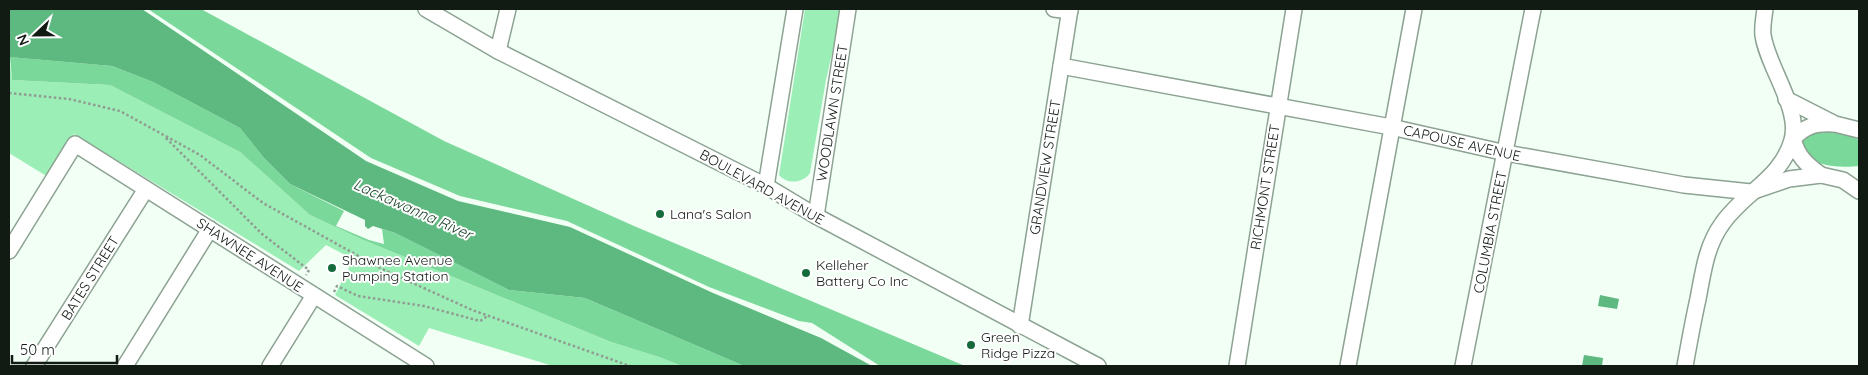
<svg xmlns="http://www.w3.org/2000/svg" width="1868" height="375" font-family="Quicksand,sans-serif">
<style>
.green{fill:#9beeb6}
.forest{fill:#7bd89b}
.water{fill:#5db97f}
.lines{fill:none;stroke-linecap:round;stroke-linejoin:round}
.minor-casing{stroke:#8ca292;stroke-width:18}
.path{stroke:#919c93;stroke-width:2.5;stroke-dasharray:2.5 2.5;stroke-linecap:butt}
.minor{stroke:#fff;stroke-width:15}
.poi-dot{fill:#166b3c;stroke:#fff;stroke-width:2}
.labels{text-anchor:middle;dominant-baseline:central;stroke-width:4;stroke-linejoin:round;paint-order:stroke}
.street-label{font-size:14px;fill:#121a14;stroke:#fff}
.poi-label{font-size:14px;fill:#121a14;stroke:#fff;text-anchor:start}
.water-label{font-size:15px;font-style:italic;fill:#1d442b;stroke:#fff}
</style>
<rect width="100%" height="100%" fill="#f1fff4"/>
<g class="green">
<path d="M 805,9 L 839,9 L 839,22 L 826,80 L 810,173 C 803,183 788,185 779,175 Z"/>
<polygon points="9,57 12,80 110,85 240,152 310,215 361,239 611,342 659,357 682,366 553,366 429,328 419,346 335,295 343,279 346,280 351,258 326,245 299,271 74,134 48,177 9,153"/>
</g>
<g class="forest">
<polygon points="148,9 201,9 444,141 634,226 965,366 880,366 812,323 799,321 709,287 567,221 460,196 371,158"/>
<polygon points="10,57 112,66 153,82 240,128 264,158 290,184 344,211 336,226 369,240 384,244 382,229 395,233 509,290 585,298 744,366 682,366 659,357 611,342 361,239 310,215 240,152 110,85 12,80"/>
<path d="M 1828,129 L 1842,132 L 1859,140 L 1859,166 C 1844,168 1812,167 1804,152 C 1802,148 1801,144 1800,140 L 1807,134 Z"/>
</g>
<g class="water">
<polygon points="9,9 142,9 366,161 458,201 570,227 713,293 821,338 872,366 744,366 585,298 509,290 395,233 373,226 368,229 365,226 365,220 290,184 264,158 240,128 153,82 112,66 9,57"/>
<polygon points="1600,295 1619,299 1617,309 1598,306"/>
<polygon points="1584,355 1603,358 1602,366 1582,366"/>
</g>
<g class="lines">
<defs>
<g id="minor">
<polyline points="426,9 498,51 766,186 816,216 1098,366"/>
<polyline points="1054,9 1070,11"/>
<polyline points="498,51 508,9"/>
<polyline points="1061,66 1391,127 1506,153 1684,185 1751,192 1789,179 1821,175 1843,180 1859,191"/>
<polyline points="1786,99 1835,124 1859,130"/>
<path d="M 1793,139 C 1805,126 1815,123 1833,124"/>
<path d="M 1793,139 C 1798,157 1806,164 1821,175"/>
<polyline points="766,186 795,9"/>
<polyline points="816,216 848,9"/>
<polyline points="9,251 75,144 426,366"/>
<polyline points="1020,326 1070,9"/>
<polyline points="34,366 146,189"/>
<polyline points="125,366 210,229"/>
<polyline points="270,366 313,297"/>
<polyline points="1237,366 1294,9"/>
<polyline points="1348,366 1414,9"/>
<polyline points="1463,366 1533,9"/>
<path d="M 1685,366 C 1689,344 1693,321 1698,299 C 1703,273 1706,246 1722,224 C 1743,193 1782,178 1792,140 C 1801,109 1767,66 1763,35 C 1762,27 1764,17 1765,9"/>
</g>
</defs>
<use href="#minor" class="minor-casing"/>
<g class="path">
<polyline points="9,93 69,99 120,111 200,155 263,203 382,269 472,310 630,366"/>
<polyline points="166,138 262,234 309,270 306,275"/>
<polyline points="334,292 337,286 358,296 424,306 480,321 485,318 487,315"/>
</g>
<use href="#minor" class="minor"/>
</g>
<g class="poi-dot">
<circle cx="660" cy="214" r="5"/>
<circle cx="332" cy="268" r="5"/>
<circle cx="806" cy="273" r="5"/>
<circle cx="971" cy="345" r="5"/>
</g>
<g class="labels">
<g class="street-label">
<text transform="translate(832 113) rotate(-81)">WOODLAWN STREET</text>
<text transform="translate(1462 143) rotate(13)">CAPOUSE AVENUE</text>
<text transform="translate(1045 167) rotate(-81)">GRANDVIEW STREET</text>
<text transform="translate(762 187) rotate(29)">BOULEVARD AVENUE</text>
<text transform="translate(1265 187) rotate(-81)">RICHMONT STREET</text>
<text transform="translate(1490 232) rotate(-79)">COLUMBIA STREET</text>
<text transform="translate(250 255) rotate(33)">SHAWNEE AVENUE</text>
<text transform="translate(90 278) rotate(-58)">BATES STREET</text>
</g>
<g class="poi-label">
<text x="670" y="214">Lana's Salon</text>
<text x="342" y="260">Shawnee Avenue<tspan x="342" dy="16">Pumping Station</tspan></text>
<text x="816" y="265">Kelleher<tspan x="816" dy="16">Battery Co Inc</tspan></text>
<text x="981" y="337">Green<tspan x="981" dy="16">Ridge Pizza</tspan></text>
</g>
<g class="water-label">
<text transform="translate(413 209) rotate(24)">Lackawanna River</text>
</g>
</g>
<rect width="1868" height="375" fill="none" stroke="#121a14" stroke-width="20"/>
<g transform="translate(35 35) rotate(248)" stroke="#ffffff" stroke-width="4" paint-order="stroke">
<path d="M0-4L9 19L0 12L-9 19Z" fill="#121a14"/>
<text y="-8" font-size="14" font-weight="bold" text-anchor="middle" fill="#121a14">N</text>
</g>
<path d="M12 355v8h105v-8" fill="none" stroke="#121a14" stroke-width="2.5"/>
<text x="20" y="355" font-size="15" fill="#121a14" stroke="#ffffff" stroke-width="4" paint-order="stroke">50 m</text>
</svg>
